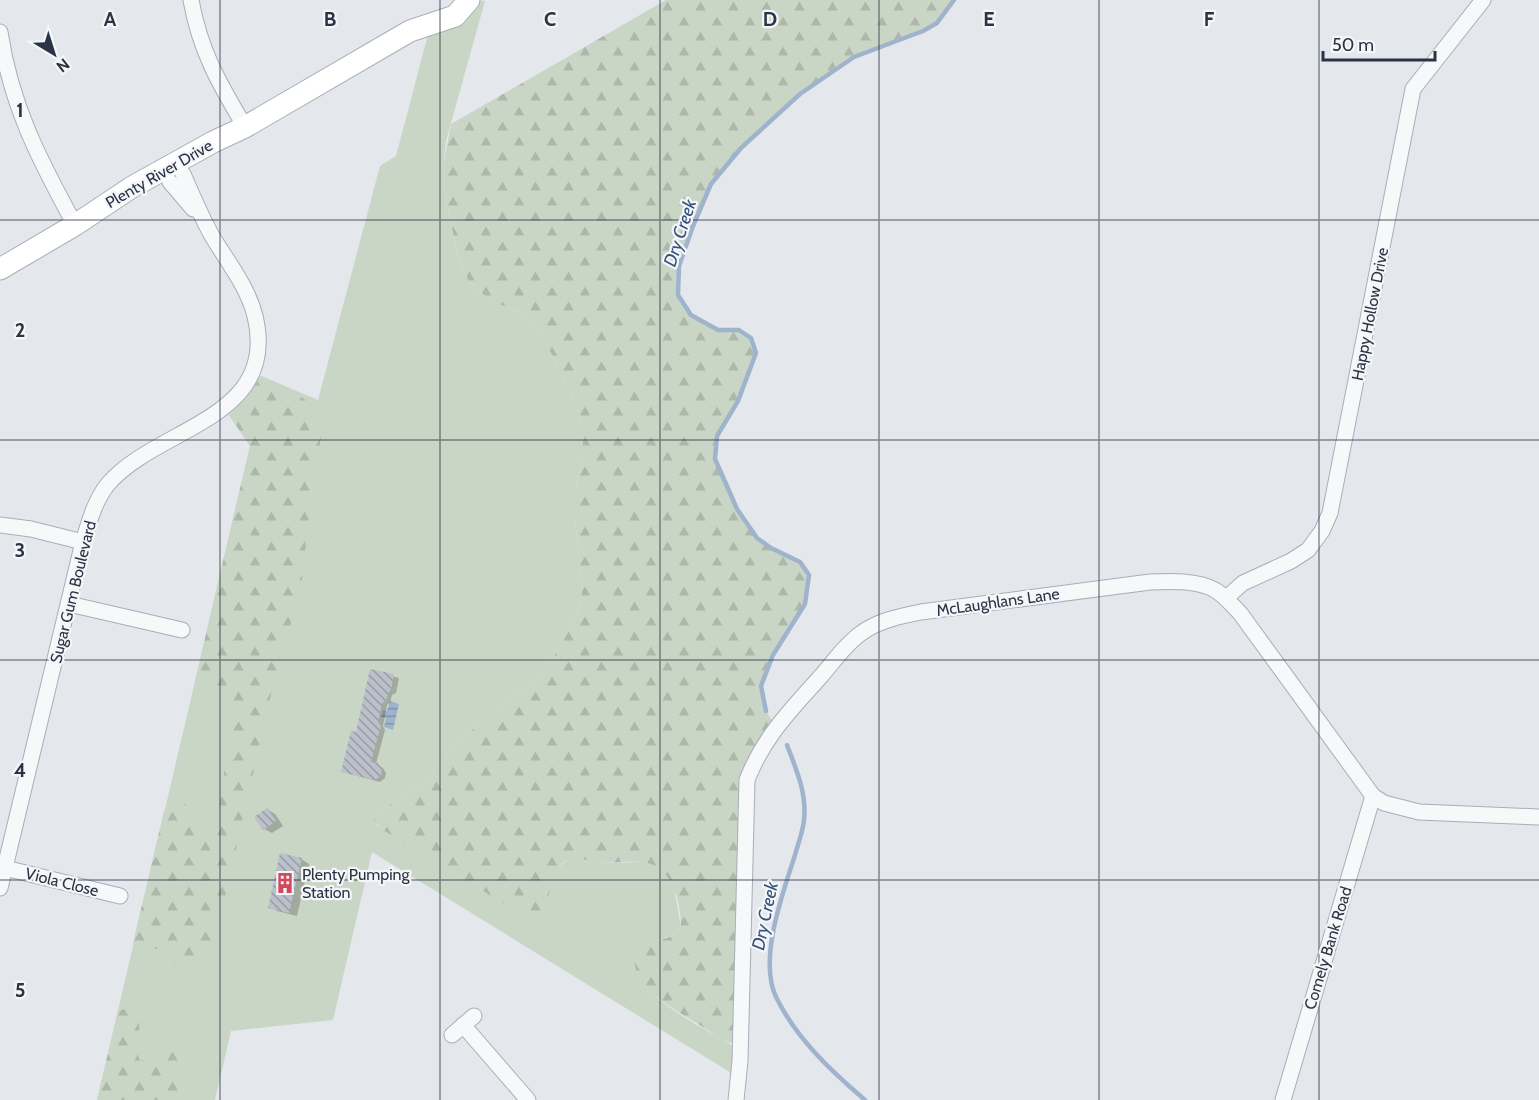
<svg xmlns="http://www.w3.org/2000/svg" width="1539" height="1100" font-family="Cabin,sans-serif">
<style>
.grass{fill:#c9d6c5}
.forest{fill:url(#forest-firs)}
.water{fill:url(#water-rules)}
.shadow{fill:#0003}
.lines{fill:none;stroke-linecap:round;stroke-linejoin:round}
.stream{stroke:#9fb4cc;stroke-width:4.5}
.building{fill:url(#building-back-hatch)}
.street-casing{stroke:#a9aeb7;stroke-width:17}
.secondary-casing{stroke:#a9aeb7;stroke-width:23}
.street{stroke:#f7f8fa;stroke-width:15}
.secondary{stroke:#fff;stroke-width:21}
.grid{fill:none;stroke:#2b3445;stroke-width:1.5;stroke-opacity:0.55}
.labels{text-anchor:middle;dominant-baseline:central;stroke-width:4.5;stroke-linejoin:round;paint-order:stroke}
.street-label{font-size:16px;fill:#2b3445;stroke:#f4f6f9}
.poi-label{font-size:16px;fill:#2b3445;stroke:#f4f6f9;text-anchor:start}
.water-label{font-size:18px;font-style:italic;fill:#34527a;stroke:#f4f6f9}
.grid-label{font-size:20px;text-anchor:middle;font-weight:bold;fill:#2b3445;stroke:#f4f6f9;stroke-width:4.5;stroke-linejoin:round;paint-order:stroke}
</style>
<defs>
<pattern id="forest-firs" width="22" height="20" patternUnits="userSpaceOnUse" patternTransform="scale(1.5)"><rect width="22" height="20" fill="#c9d6c5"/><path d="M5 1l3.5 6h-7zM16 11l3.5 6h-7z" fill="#adb8ab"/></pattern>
<pattern id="water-rules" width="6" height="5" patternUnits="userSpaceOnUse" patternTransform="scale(1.5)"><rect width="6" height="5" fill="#9fb4cc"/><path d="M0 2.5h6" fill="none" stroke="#8293a7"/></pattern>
<pattern id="building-back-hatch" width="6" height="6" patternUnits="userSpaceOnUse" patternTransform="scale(1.5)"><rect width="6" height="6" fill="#bbc0ca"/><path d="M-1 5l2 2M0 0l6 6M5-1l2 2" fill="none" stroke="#989da6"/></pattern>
</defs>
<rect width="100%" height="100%" fill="#e4e7ec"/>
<path class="grass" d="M 476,0 L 485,1 L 446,141 L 444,161 L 445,196 L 458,256 L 468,280 L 478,291 L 496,303 L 520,312 L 533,322 L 544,339 L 575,402 L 583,428 L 583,454 L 575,494 L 575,519 L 582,590 L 581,603 L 572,625 L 554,656 L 533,682 L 474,728 L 429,777 L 411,792 L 377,813 L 377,825 L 524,916 L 556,868 L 570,859 L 579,858 L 607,863 L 645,862 L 653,864 L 666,873 L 673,882 L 681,927 C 675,938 666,936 657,941 C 648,945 641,960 635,967 C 646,1002 705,1028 735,1047 L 733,1074 L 372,852 L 333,1020 L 231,1031 L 215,1100 L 97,1100 L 250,446 L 229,415 L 245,400 L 261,376 L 318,400 L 380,166 L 396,156 L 430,27 Z"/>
<g class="forest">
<path d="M 666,0 L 954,0 L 937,23 L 923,31 L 854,57 L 800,94 L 741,148 L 711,184 L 693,225 L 679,266 L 679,295 L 691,315 L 718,330 L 739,330 L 751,338 L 756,353 L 738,401 L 717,436 L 715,459 L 737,509 L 757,538 L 771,548 L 800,562 L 809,575 L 805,604 L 773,655 L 761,686 L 766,711 L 773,722 L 753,749 L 745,767 L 733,1042 L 730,1043 C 719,1039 708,1030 698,1024 C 679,1012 621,982 638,952 C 648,936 672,944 681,927 C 681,902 672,865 643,862 C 629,860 615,864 601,862 C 587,861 573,854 561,864 C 544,878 558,916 524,916 L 383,830 L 374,820 L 377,813 L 411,792 L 429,777 L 474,728 L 533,682 L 554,656 L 572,625 L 581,603 L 582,590 L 575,519 L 575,494 L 583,454 L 583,428 L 575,402 L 544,339 L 533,322 L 520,312 L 496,303 L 478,291 L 468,280 L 458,256 L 445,196 L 444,161 L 451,124 Z"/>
<path d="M 261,376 C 290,388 322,401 321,437 L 310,504 L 301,590 L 275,677 L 226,893 L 209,952 L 198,970 L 189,976 C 174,973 173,958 163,948 L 141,951 L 133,943 L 164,811 L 168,804 L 177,799 L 184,802 C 190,813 187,827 199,833 C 206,832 210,831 214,824 C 222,811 231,722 226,707 C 221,693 206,690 195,681 L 250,446 L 229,415 L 245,400 Z"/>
<path d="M 128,1008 C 151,1019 130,1043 140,1060 C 155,1064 169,1027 183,1049 C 191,1061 179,1087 176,1100 L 97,1100 L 117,1015 L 121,1010 Z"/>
</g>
<polygon class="water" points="390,701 399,704 393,730 384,727 386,718 381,717 383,710 387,711"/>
<g class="shadow">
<polygon points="371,670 399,678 396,693 392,695 390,703 387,705 383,726 385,730 376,764 383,768 386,773 385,778 380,782 343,772 357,734"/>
<polygon points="267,809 275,814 283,826 272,833 264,829"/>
<polygon points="301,859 309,864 297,916 277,911 270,907"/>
</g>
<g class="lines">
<g class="stream">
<polyline points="766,711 761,686 773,655 805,604 809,575 800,562 771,548 757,538 737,509 715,459 717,436 738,401 756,353 751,338 739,330 718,330 691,315 678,295 679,266 693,226 711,184 741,148 800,94 854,57 923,31 937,23 954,0"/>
<path d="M 787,745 C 796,769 807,793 804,820 C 803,831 798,844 795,855 C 783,893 758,959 776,997 C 796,1038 831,1071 865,1100"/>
</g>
</g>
<g class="building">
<polygon points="370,669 394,674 391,690 388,693 386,701 382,703 378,722 381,726 371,762 378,763 382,769 381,776 375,780 341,772 351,731 356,732"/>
<polygon points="267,808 276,821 263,830 254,817"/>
<polygon points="280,853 302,858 289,913 268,908"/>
</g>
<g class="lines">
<defs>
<g id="street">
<path d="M 191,0 C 200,51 219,83 245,127"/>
<path d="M 0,32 C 11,106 40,161 75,225"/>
<polyline points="170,182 193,209"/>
<polyline points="0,525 31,529 83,542"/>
<polyline points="1226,598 1243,583 1291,561 1308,550 1322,531 1330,513 1413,89 1483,0"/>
<polyline points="69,604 182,630"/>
<polyline points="5,868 120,896"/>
<path d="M 0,888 L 83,542 C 89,522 95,500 108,484 C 158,426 280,420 255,316 C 248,287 227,261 212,236 C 201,216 192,195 183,174"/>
<polyline points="463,1025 528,1100"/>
<polyline points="452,1035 474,1016"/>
<path d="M 736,1100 L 740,1061 L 747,780 C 764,736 791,710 822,675 C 834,661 845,645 860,634 C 877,621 900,616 921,612 L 1150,582 C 1170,581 1197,580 1215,590 C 1225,596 1232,605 1240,613 L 1373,796 L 1384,803 L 1419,812 L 1539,817"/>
<polyline points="1283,1100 1373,796"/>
</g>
<polyline id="secondary" points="0,269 75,225 132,187 213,142 245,127 410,31 455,16 469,0"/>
</defs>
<use href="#street" class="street-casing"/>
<use href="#secondary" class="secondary-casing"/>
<use href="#street" class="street"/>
<use href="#secondary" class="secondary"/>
</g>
<path class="grid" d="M 220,0 L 220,1100M 440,0 L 440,1100M 660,0 L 660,1100M 879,0 L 879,1100M 1099,0 L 1099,1100M 1319,0 L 1319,1100M 0,220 L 1539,220M 0,440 L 1539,440M 0,660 L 1539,660M 0,880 L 1539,880"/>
<defs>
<symbol id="building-bare" viewBox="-9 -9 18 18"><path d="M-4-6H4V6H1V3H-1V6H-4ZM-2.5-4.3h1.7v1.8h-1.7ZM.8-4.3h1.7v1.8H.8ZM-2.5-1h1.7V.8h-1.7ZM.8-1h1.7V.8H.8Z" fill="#d1495b" stroke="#f4f6f9" stroke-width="2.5" paint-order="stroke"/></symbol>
</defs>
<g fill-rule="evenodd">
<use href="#building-bare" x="270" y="868" width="30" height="30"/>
</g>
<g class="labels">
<g class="street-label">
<text transform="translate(159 174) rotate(-30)">Plenty River Drive</text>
<text transform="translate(1370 314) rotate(-79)">Happy Hollow Drive</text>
<text transform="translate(73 592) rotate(-76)">Sugar Gum Boulevard</text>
<text transform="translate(998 602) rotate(-8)">McLaughlans Lane</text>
<text transform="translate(62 882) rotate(14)">Viola Close</text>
<text transform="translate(1328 948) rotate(-73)">Comely Bank Road</text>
</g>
<g class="poi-label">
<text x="302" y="874">Plenty Pumping<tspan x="302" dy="18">Station</tspan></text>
</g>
<g class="water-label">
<text transform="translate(680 233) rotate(-72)">Dry Creek</text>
<text transform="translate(765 916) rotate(-78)">Dry Creek</text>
</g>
</g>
<g class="grid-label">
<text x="110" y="26">A</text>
<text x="330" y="26">B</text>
<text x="550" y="26">C</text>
<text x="770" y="26">D</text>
<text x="989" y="26">E</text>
<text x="1209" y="26">F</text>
<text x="20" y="117">1</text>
<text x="20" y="337">2</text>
<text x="20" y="557">3</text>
<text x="20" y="777">4</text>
<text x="20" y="997">5</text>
</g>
<g transform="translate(54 54) rotate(142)" stroke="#f4f6f9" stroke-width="4.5" paint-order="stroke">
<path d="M0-4.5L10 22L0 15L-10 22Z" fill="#2b3445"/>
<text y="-9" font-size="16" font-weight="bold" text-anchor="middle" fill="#2b3445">N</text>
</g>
<path d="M1323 51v9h112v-9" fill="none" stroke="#2b3445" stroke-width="3"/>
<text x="1332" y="51" font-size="18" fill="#2b3445" stroke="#f4f6f9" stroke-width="4.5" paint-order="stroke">50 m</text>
</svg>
